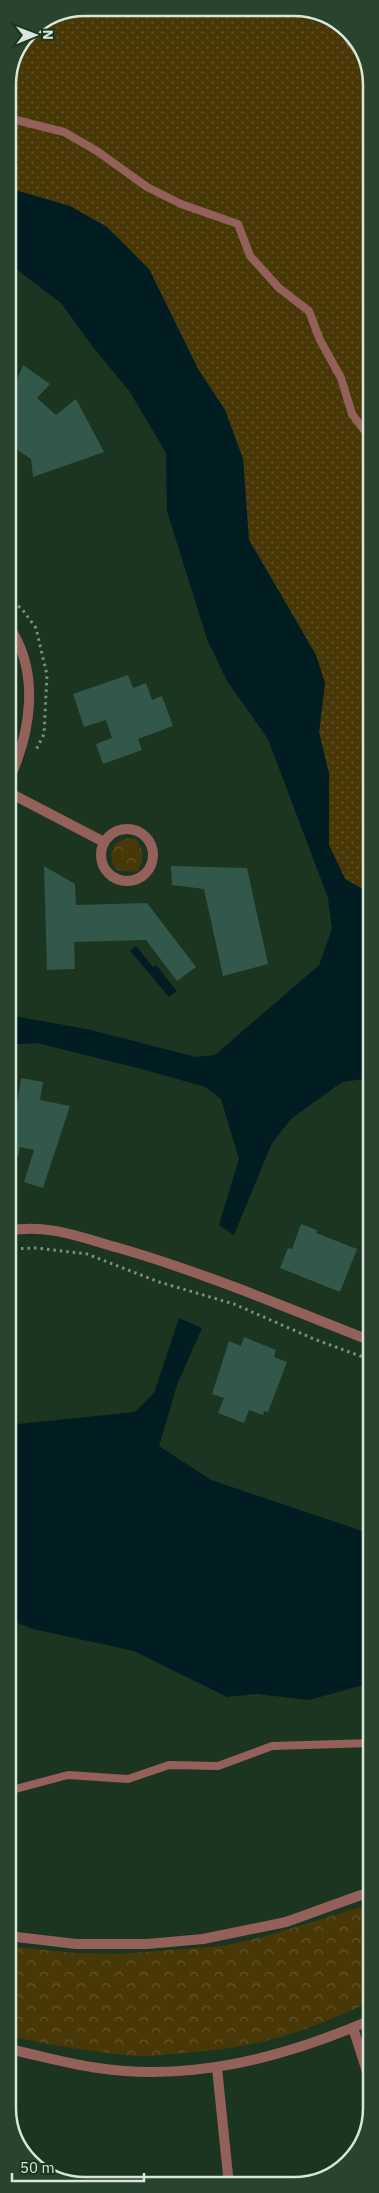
<svg xmlns="http://www.w3.org/2000/svg" width="379" height="2193" font-family="'IBM Plex Sans',sans-serif">
<style>
.grass{fill:url(#grass-dots)}
.park{fill:url(#park-crowns)}
.water{fill:#021d22}
.building{fill:#31584b}
.lines{fill:none;stroke-linecap:round;stroke-linejoin:round}
.path{stroke:#7a8f7d;stroke-width:3;stroke-dasharray:2.5 4;stroke-linecap:butt}
.service{stroke:#93615a;stroke-width:8}
.minor{stroke:#93615a;stroke-width:10}
.rim{fill:none;stroke:#d7e7d9;stroke-width:2.5}
</style>
<defs>
<pattern id="grass-dots" width="8" height="8" patternUnits="userSpaceOnUse" patternTransform="scale(1.25)"><rect width="8" height="8" fill="#483807"/><path d="M2 2h.1M6 6h.1" fill="none" stroke="#62552b" stroke-width="1.8" stroke-linecap="round"/></pattern>
<pattern id="park-crowns" width="20" height="18" patternUnits="userSpaceOnUse" patternTransform="scale(1.25)"><rect width="20" height="18" fill="#483807"/><path d="M2 6a3 3 0 1 1 6 0M12 15a3 3 0 1 1 6 0" fill="none" stroke="#62552b"/></pattern>
</defs>
<rect width="100%" height="100%" fill="#1b3520"/>
<polygon class="grass" points="86,8 313,10 352,34 371,76 371,894 345,879 329,845 329,774 319,732 325,683 316,655 249,540 243,459 225,410 198,369 149,269 107,227 70,206 8,188 8,81 31,30"/>
<g class="park">
<path d="M 128,838 L 137,840 C 144,853 145,859 137,872 L 116,870 C 107,855 111,843 128,838 Z"/>
<path d="M 371,1904 L 371,2001 C 305,2033 256,2048 182,2053 C 168,2054 154,2056 140,2056 C 95,2053 52,2045 8,2036 L 8,1946 L 75,1953 L 119,1954 L 222,1946 L 263,1937 Z"/>
</g>
<g class="water">
<polygon points="8,188 70,206 107,227 149,269 198,369 225,410 243,459 249,540 316,655 325,683 319,732 329,774 329,845 345,879 371,894 371,1078 342,1082 291,1119 272,1143 234,1235 219,1225 239,1159 221,1099 205,1087 142,1069 37,1043 8,1045 8,1015 87,1029 196,1057 215,1055 319,965 332,929 328,898 268,739 227,681 207,639 167,511 166,453 130,392 93,347 61,303 8,263"/>
<polygon points="136,946 153,967 156,965 177,991 169,997 130,951"/>
<polygon points="179,1318 202,1328 177,1385 159,1446 211,1480 371,1534 371,1683 309,1700 257,1694 227,1697 134,1651 33,1629 8,1619 8,1425 135,1412 154,1393"/>
</g>
<g class="building">
<polygon points="23,365 50,384 37,398 56,415 76,399 104,452 33,477 31,459 8,444 8,418 13,409 8,401"/>
<polygon points="128,675 133,688 146,683 152,700 162,696 173,726 138,739 142,750 103,764 96,744 112,738 106,720 84,727 73,694"/>
<polygon points="44,866 75,884 76,905 147,903 196,967 177,981 146,940 74,942 75,969 47,970"/>
<polygon points="171,866 247,868 268,964 223,976 204,889 172,885"/>
<polygon points="21,1078 43,1082 40,1100 70,1106 43,1188 24,1182 34,1150 20,1147 18,1156 9,1154"/>
<polygon points="301,1224 317,1230 316,1233 357,1249 340,1292 280,1268 288,1248 292,1249"/>
<polygon points="244,1337 276,1350 274,1357 287,1362 268,1412 264,1411 263,1415 249,1410 244,1423 218,1413 224,1398 212,1394 229,1341 241,1346"/>
</g>
<g class="lines">
<g class="path">
<polyline points="8,598 22,609 36,628 47,675 44,734 35,752"/>
<polyline points="8,1249 37,1248 87,1254 159,1282 234,1304 314,1339 371,1360"/>
</g>
<g class="service">
<polyline points="343,29 350,42 362,55"/>
<polyline points="8,118 64,132 97,151 147,187 181,204 238,224 250,256 279,288 309,311 320,340 341,378 352,414 371,439"/>
<polyline points="8,1791 68,1775 128,1779 169,1765 218,1766 272,1746 371,1743"/>
</g>
<g class="minor">
<path d="M 8,625 C 41,672 31,733 8,782"/>
<polyline points="8,792 104,842"/>
<circle cx="127" cy="855" r="26"/>
<path d="M 8,1231 C 46,1223 83,1238 119,1248 C 205,1273 288,1308 371,1341"/>
<polyline points="8,1936 76,1944 147,1944 203,1939 286,1922 361,1895 371,1894"/>
<polyline points="353,2028 371,2084"/>
<path d="M 8,2049 C 38,2055 68,2064 98,2068 C 193,2082 285,2057 371,2020"/>
<polyline points="217,2068 229,2185"/>
</g>
</g>
<path d="M0 0H379V2193H0ZM85 16H294A69 69 0 0 1 363 85V2108A69 69 0 0 1 294 2177H85A69 69 0 0 1 16 2108V85A69 69 0 0 1 85 16Z" fill="#2a432f" fill-rule="evenodd"/>
<path class="rim" d="M85 16H294A69 69 0 0 1 363 85V2108A69 69 0 0 1 294 2177H85A69 69 0 0 1 16 2108V85A69 69 0 0 1 85 16Z"/>
<g transform="translate(35 35) rotate(89)" stroke="#1b3520" stroke-width="4" paint-order="stroke">
<path d="M0-4L9 19L0 12L-9 19Z" fill="#d7e7d9"/>
<text y="-8" font-size="14" font-weight="bold" text-anchor="middle" fill="#d7e7d9">N</text>
</g>
<path d="M12 2173v8h132v-8" fill="none" stroke="#d7e7d9" stroke-width="2.5"/>
<text x="20" y="2173" font-size="15" fill="#d7e7d9" stroke="#1b3520" stroke-width="4" paint-order="stroke">50 m</text>
</svg>
